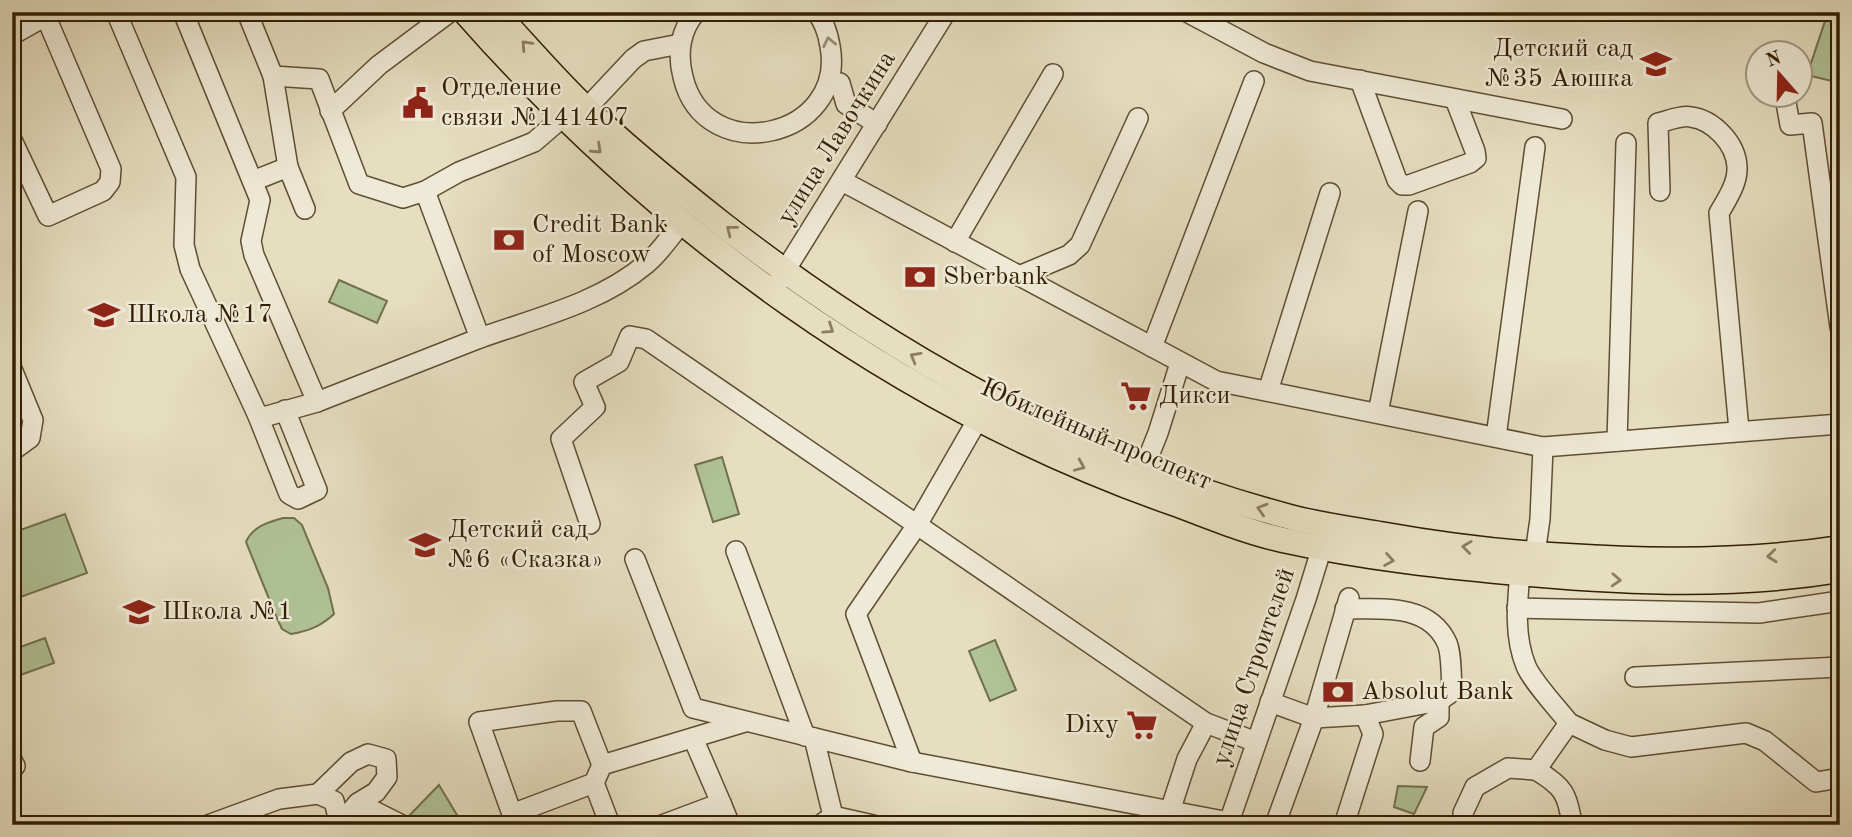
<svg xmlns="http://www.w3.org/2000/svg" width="1852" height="837" font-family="'Old Standard TT',serif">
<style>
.green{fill:#b0c297;stroke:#71704d;stroke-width:2}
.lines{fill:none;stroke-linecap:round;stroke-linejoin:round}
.minor-casing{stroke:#5f4e32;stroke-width:22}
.major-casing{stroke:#321e03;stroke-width:27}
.minor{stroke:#efead7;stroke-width:19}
.major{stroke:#e6dec1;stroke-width:24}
.oneway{stroke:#9a8e78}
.oneway2{stroke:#8c7e62}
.labels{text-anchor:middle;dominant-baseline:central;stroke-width:5;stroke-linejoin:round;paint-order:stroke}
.poi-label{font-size:26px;fill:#321e03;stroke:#efead7;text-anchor:start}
.street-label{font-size:26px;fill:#321e03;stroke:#efead7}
</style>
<rect width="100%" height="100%" fill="#e6dec1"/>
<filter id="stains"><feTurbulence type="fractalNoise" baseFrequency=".00286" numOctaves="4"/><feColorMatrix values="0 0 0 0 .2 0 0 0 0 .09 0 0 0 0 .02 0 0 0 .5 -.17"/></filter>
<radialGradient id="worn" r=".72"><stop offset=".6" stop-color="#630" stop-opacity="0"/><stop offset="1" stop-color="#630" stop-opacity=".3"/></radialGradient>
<g class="green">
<polygon points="1820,12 1840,12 1840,83 1807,75 1825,21"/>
<polygon points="339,280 387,301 377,323 329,302"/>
<polygon points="722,457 739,514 713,522 695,465"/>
<polygon points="65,514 87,573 12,600 12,533"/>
<path d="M 283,518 L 294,518 L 302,525 L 328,588 L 334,614 C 321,626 309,631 291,634 L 282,629 L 276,616 L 246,542 C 252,527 268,522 283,518 Z"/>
<polygon points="45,638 54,663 12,678 12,650"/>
<polygon points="995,640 1016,690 990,701 969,651"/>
<polygon points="439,785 463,825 401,824"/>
<polygon points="1398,786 1427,787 1414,814 1394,807"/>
</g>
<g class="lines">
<defs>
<g id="minor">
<polyline points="116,12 186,177 184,245 190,269 258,416 267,416 317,402 480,338"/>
<polyline points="183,12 260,200 251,241 254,255 317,402"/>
<path d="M 247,12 L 273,76 L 319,79 L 359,184 L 403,198 L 425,191 L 480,338 C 536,318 600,303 646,264 C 660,253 670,236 682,223"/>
<path d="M 696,12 C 680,30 677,54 683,77 C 705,170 847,138 830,46 C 828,34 825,22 816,12"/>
<polyline points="1187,12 1264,53 1310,71 1562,119"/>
<polyline points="12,35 53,12"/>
<polyline points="273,76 288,167"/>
<polyline points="1360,80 1397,180 1402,185 1409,185 1470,163 1476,158 1475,151 1455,99"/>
<polyline points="840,83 846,104 877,124"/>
<polyline points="1785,97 1790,125 1812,123 1840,327"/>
<polyline points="586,109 633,59 644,51 680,44"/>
<polyline points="330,111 379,65 450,12"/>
<polyline points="12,140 48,216 103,191 110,182 111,169 46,17"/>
<polyline points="253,181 288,167 305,209"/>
<polyline points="842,181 1216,381 1543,447 1840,424"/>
<polyline points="425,191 459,172 534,142 563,117"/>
<path d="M 1660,191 L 1658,123 C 1667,121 1682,115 1691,117 C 1713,120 1736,143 1737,167 C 1738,183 1727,199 1719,213 L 1739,430"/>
<polyline points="955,242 1053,74"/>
<polyline points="1019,276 1069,255 1080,245 1138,118"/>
<polyline points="778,282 946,12"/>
<polyline points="1152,347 1254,81"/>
<polyline points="12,369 33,420 30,438 12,451"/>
<polyline points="1268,391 1330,193"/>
<polyline points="1378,413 1418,211"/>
<polyline points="258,416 289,494 298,499 317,490 285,410"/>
<polyline points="1496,437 1535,147"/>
<polyline points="1617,441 1626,143"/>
<polyline points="1144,468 1158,433 1180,363"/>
<polyline points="590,524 561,439 595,407 584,382 619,362 630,336 646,339 1206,723 1256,742"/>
<polyline points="736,551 805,736"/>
<polyline points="1535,554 1540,519 1543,447"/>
<polyline points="635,559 693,708 912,762 1229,822"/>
<polyline points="1517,608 1759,613 1840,601"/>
<path d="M 1345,609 C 1381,609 1429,603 1447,643 C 1452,654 1451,679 1452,692 L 1439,701"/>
<polyline points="1635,677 1840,667"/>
<polyline points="1270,702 1314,718 1365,715 1373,734 1344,825"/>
<polyline points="1365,715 1439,701 1439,717 1424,727 1420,761"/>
<polyline points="1569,723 1605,740 1631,747 1746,733 1765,741 1816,782 1840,778"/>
<polyline points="693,738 721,803"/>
<polyline points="814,738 833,816"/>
<polyline points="12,760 15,766 12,766"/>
<polyline points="912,762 856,614 917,525 978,419"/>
<polyline points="602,765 594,783 512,814 479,722 557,711 581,711 602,765 745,722"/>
<path d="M 1536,770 C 1563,786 1568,794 1572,825"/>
<polyline points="594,783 610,825"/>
<polyline points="318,794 351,762 368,754 386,759 387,777 376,792 358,803"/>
<polyline points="351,811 358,803 402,825"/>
<polyline points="1170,811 1187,759 1206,723"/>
<polyline points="208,825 279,799 318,794 334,801 340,825"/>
<polyline points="662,825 721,803 730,825"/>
<polyline points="820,825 833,816 873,825"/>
<polyline points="1228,825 1306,599 1326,534"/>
<polyline points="1275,825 1314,718 1349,598"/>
<path d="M 1464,825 L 1463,813 L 1475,787 L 1508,768 L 1536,770 L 1569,723 C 1558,709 1532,681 1526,666 C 1514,637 1517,604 1520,573"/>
</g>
<g id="major">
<path d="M 465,12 C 656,229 899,407 1173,503 C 1209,516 1246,532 1283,540 C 1365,558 1447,567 1530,574 C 1633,583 1737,587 1840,570"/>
<path d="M 495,12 C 524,43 552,76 583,106 C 627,148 674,186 722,224 C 892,356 1081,462 1290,517 C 1320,525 1350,529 1380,534 C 1442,545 1504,553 1568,556 C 1659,562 1749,562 1840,548"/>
</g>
</defs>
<use href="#minor" class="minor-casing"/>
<use href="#major" class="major-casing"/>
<use href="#minor" class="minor"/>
<use href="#major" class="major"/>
</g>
<defs><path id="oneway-chevron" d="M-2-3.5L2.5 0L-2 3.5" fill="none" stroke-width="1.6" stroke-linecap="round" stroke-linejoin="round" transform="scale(1.75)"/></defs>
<use class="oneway" href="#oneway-chevron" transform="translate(829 42) rotate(-102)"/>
<g class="oneway2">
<use href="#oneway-chevron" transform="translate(526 45) rotate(-133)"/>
<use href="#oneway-chevron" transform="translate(597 149) rotate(43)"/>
<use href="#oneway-chevron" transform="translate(731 230) rotate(-142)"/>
<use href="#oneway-chevron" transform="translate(829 329) rotate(34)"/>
<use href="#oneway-chevron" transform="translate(915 357) rotate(-150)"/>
<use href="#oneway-chevron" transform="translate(1080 466) rotate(23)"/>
<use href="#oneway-chevron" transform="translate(1262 509) rotate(-163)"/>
<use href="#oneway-chevron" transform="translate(1467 547) rotate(-173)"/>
<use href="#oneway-chevron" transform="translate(1772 556) rotate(174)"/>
<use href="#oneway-chevron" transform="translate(1389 560) rotate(9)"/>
<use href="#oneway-chevron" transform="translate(1616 580) rotate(3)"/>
</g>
<defs>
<symbol id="school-bare" viewBox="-9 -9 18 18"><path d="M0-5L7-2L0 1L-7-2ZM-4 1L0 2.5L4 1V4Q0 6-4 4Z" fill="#8f2418" stroke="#efead7" stroke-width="2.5" paint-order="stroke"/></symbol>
<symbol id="civic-bare" viewBox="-9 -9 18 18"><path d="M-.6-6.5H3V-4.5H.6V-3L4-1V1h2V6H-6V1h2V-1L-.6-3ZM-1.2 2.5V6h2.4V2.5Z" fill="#8f2418" stroke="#efead7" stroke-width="2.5" paint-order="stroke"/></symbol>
<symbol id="bank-bare" viewBox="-9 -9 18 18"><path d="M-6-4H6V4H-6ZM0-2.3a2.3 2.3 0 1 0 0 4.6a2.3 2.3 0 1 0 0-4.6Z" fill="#8f2418" stroke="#efead7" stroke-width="2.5" paint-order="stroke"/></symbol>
<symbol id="supermarket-bare" viewBox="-9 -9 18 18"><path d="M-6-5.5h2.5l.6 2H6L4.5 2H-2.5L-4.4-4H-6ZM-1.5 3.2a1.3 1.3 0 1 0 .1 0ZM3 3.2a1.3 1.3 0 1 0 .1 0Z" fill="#8f2418" stroke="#efead7" stroke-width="2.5" paint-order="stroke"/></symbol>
</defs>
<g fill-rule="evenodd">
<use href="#school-bare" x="1634" y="42" width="44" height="44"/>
<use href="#civic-bare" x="396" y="81" width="44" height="44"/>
<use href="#bank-bare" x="487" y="218" width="44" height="44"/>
<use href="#bank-bare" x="898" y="255" width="44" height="44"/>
<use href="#school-bare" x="82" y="293" width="44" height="44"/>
<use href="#supermarket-bare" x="1114" y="374" width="44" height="44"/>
<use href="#school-bare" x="403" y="523" width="44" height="44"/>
<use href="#school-bare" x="117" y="590" width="44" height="44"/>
<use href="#bank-bare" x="1316" y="670" width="44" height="44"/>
<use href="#supermarket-bare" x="1120" y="703" width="44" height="44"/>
</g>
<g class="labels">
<g class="poi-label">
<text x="1633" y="49" text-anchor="end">Детский сад<tspan x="1633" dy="30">№35 Аюшка</tspan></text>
<text x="441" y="88">Отделение<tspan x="441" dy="30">связи №141407</tspan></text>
<text x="532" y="225">Credit Bank<tspan x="532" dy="30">of Moscow</tspan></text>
<text x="943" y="277">Sberbank</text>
<text x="127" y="315">Школа №17</text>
<text x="1159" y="396">Дикси</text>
<text x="448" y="530">Детский сад<tspan x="448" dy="30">№6 «Сказка»</tspan></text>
<text x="162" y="612">Школа №1</text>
<text x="1361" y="692">Absolut Bank</text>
<text x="1119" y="725" text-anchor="end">Dixy</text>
</g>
<g class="street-label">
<text transform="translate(837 138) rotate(-58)">улица Лавочкина</text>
<text transform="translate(1096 435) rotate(23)">Юбилейный проспект</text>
<text transform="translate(1254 667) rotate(-71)">улица Строителей</text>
</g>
</g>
<rect width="1852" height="837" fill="none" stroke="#e6dec1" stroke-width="42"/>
<rect x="14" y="14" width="1824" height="809" fill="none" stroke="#321e03" stroke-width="3.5"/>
<rect x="21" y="21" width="1810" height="795" fill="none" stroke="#321e03" stroke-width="2"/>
<g transform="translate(1779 74) rotate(340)"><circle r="33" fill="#efead7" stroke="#a39882" stroke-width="2"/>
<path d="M0-5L12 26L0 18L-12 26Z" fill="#8f2418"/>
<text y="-10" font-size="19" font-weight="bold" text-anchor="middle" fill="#321e03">N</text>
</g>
<rect width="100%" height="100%" filter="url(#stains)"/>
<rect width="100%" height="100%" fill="url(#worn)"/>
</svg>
